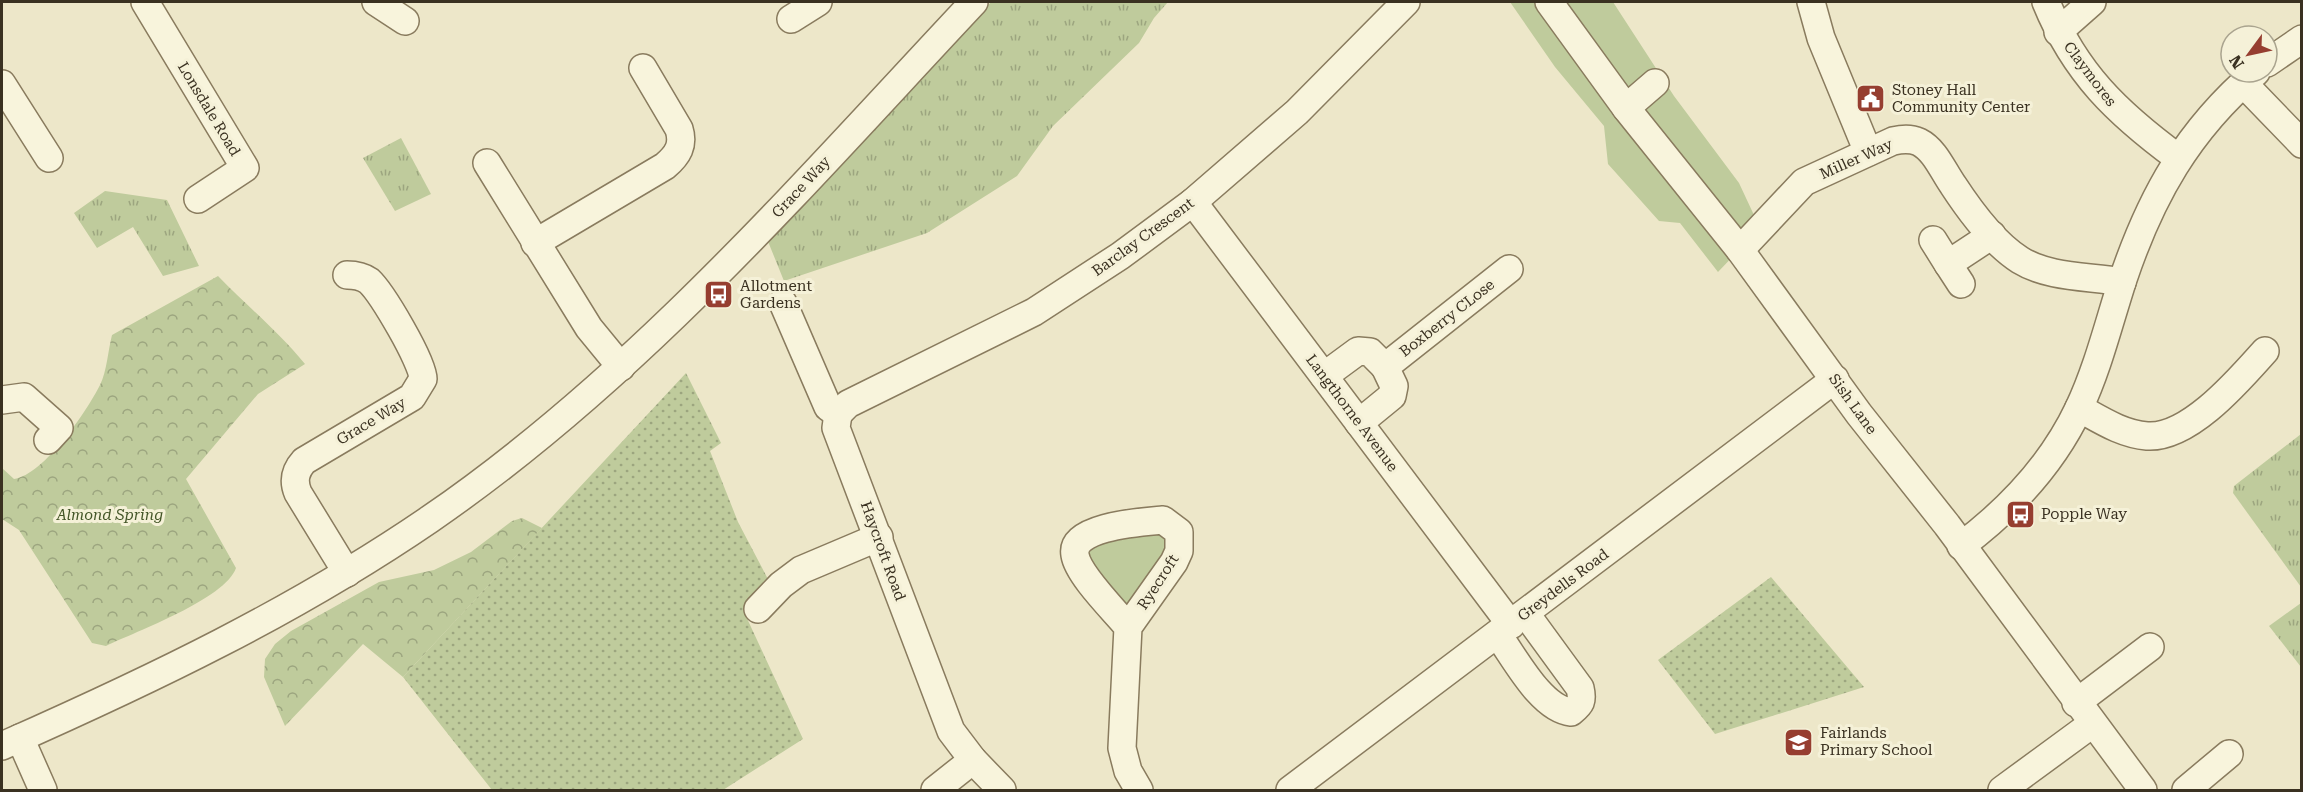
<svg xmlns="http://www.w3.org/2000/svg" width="2303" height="792" font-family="'Roboto Serif',serif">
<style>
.grass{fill:#bfcb9c}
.forest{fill:url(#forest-crowns)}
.park{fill:url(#park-tufts)}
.garden{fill:url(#garden-dots)}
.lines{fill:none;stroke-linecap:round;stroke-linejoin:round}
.minor-casing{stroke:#897b5e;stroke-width:30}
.minor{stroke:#f8f4dc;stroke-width:27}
.labels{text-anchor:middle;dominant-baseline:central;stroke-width:6;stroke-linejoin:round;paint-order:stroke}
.street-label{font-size:15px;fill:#3a3121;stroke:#f5f1d8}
.poi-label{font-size:15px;fill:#3a3121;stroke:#f5f1d8;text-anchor:start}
.park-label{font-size:15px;font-style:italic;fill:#445628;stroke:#f5f1d8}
</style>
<defs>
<pattern id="forest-crowns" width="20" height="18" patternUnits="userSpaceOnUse" patternTransform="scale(1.5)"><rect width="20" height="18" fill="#bfcb9c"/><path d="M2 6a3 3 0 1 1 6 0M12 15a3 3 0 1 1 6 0" fill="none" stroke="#9ca57f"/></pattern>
<pattern id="park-tufts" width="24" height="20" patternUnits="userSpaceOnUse" patternTransform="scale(1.5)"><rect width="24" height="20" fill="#bfcb9c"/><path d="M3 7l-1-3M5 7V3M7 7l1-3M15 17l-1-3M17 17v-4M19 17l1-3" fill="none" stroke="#9ca57f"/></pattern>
<pattern id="garden-dots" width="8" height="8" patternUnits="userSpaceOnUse" patternTransform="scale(1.5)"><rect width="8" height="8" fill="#bfcb9c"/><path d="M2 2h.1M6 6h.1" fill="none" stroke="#9ca57f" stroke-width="1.8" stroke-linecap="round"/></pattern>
</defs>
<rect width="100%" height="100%" fill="#ede7c9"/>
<g class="grass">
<polygon points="1510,2 1613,2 1674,96 1739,183 1760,228 1718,272 1680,223 1659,221 1608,164 1604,126 1555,67"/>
<polygon points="1158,527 1174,539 1126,610 1084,560 1084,548"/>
</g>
<g class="forest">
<path d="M 218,276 C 247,306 279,332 305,364 L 258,394 L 186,479 L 236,568 C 225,599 137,631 106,646 L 92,643 L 19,530 L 2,519 L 2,468 L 14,479 C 44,475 87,411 100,385 C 107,371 108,350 112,335 Z"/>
<polygon points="522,518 542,528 403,677 363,644 285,726 264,677 265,659 275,644 291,631 379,582 434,570 471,552 512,521"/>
</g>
<g class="park">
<polygon points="991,2 1168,2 1154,18 1139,43 1053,126 1017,176 927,233 784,281 767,239"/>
<polygon points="401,138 431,194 395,211 363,158"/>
<polygon points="105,191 167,200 199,266 163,276 133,227 97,248 74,213"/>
<polygon points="2301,434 2301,587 2233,493 2234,486"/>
<polygon points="2301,603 2301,667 2269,626"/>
</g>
<g class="garden">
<polygon points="686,373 721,443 710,451 738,522 770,583 744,612 803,739 723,790 492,790 403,677"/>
<polygon points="1771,577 1864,687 1715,734 1658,660"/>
</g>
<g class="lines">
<defs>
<g id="minor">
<polyline points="145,2 245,168 198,199"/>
<polyline points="376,2 405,21"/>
<polyline points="1549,2 1626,108 1740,250 1859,414 1947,525 2143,790"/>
<polyline points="1811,2 1821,38 1868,152"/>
<path d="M 2046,2 C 2075,73 2117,113 2178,158"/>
<polyline points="791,19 818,2"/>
<polyline points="2058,32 2092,2"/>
<polyline points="2267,63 2302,39"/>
<polyline points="2243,83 2302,144"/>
<polyline points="2,84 49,158"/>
<polyline points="1626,108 1655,83"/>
<polyline points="487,163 589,328 621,367"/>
<polyline points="1193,202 1511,625"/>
<polyline points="1933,240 1948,264"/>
<path d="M 535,243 L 665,166 C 678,155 684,145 679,129 L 643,68"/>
<path d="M 1740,250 L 1804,182 L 1893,141 C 1902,139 1910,138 1919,142 C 1935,150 1943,171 1953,185 C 1970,211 1993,243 2020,260 C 2049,278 2089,276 2122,282"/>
<path d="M 347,275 C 355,275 362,276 369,281 C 382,293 423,362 423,379 L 412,397 L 304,461 C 295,471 293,481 298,493 L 347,573"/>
<polyline points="1961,284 1948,264 1992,235"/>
<polyline points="783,303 828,407 838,414"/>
<polyline points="1324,376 1358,351 1370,352 1385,367"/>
<polyline points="2,400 24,397 59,428 48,440"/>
<path d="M 2079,408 C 2101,420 2122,434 2147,436 C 2189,439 2239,380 2265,351"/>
<polyline points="838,414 848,404 1034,312 1120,256 1193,202 1297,112 1406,2"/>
<polyline points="838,414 836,428 951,731 973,760 1002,790"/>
<polyline points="1359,423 1392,396 1394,386 1385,367 1509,269"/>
<path d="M 1961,546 C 2009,510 2053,463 2079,408 C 2098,368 2109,322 2123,279 C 2151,196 2188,130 2256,72"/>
<polyline points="758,609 781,585 801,570 879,537"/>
<path d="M 1128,627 C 1115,611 1078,575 1075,555 C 1070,526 1142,522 1163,520 L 1179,532 L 1179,551 L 1174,562 L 1128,627 L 1122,748 L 1128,771 L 1139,790"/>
<path d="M 1498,635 C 1515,658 1541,709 1571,712 C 1581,704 1583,701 1580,688 L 1526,614"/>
<polyline points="2076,703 2150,647"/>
<polyline points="20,738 43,790"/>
<path d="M 2,746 C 151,680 294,612 430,519 C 637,377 803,184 974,2"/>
<polyline points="935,790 973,760"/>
<polyline points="1290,790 1835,379"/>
<polyline points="2002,790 2092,724"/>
<polyline points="2186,790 2229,754"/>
</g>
</defs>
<use href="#minor" class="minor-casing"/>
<use href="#minor" class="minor"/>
</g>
<defs>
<symbol id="civic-square" viewBox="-11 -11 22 22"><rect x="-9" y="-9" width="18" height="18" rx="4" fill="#963e30" stroke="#f5f1d8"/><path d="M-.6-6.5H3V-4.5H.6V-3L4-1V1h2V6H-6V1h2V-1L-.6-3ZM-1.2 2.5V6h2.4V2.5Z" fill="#fff"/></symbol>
<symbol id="bus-square" viewBox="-11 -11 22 22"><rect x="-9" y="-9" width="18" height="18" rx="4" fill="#963e30" stroke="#f5f1d8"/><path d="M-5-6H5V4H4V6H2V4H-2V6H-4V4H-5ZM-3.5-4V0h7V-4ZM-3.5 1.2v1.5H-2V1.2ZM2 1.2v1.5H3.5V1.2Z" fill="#fff"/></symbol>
<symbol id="school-square" viewBox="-11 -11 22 22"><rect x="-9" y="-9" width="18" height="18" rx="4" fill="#963e30" stroke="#f5f1d8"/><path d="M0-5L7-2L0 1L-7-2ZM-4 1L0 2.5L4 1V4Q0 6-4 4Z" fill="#fff"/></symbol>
</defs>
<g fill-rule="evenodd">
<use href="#civic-square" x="1854" y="82" width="33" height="33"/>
<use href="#bus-square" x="702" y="278" width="33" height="33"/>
<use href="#bus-square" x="2004" y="498" width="33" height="33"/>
<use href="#school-square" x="1782" y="726" width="33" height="33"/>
</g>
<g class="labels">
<g class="street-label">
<text transform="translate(2090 74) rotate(53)">Claymores</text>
<text transform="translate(209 109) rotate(59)">Lonsdale Road</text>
<text transform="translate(1856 159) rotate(-24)">Miller Way</text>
<text transform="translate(801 187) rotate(-47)">Grace Way</text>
<text transform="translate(1143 237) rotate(-36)">Barclay Crescent</text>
<text transform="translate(1447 318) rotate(-38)">Boxberry CLose</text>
<text transform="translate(1853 404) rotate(54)">Sish Lane</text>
<text transform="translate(1352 413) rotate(53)">Langthorne Avenue</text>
<text transform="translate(371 421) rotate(-31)">Grace Way</text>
<text transform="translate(883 551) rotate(70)">Haycroft Road</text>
<text transform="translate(1158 582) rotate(-57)">Ryecroft</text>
<text transform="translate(1563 585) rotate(-37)">Greydells Road</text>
</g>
<g class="poi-label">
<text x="1892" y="90">Stoney Hall<tspan x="1892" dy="17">Community Center</tspan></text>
<text x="740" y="286">Allotment<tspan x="740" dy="17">Gardens</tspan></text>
<text x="2041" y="514">Popple Way</text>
<text x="1820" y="733">Fairlands<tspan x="1820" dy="17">Primary School</tspan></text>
</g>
<g class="park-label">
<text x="110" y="515">Almond Spring</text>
</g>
</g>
<rect width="2303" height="792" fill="none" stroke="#3a3121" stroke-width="6"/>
<g transform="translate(2249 54) rotate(237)"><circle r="28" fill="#f5f1d8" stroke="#aaa48f" stroke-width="1.5"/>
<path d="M0-4.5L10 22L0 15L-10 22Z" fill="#963e30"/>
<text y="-9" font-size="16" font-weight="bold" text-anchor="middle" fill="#3a3121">N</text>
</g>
</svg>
